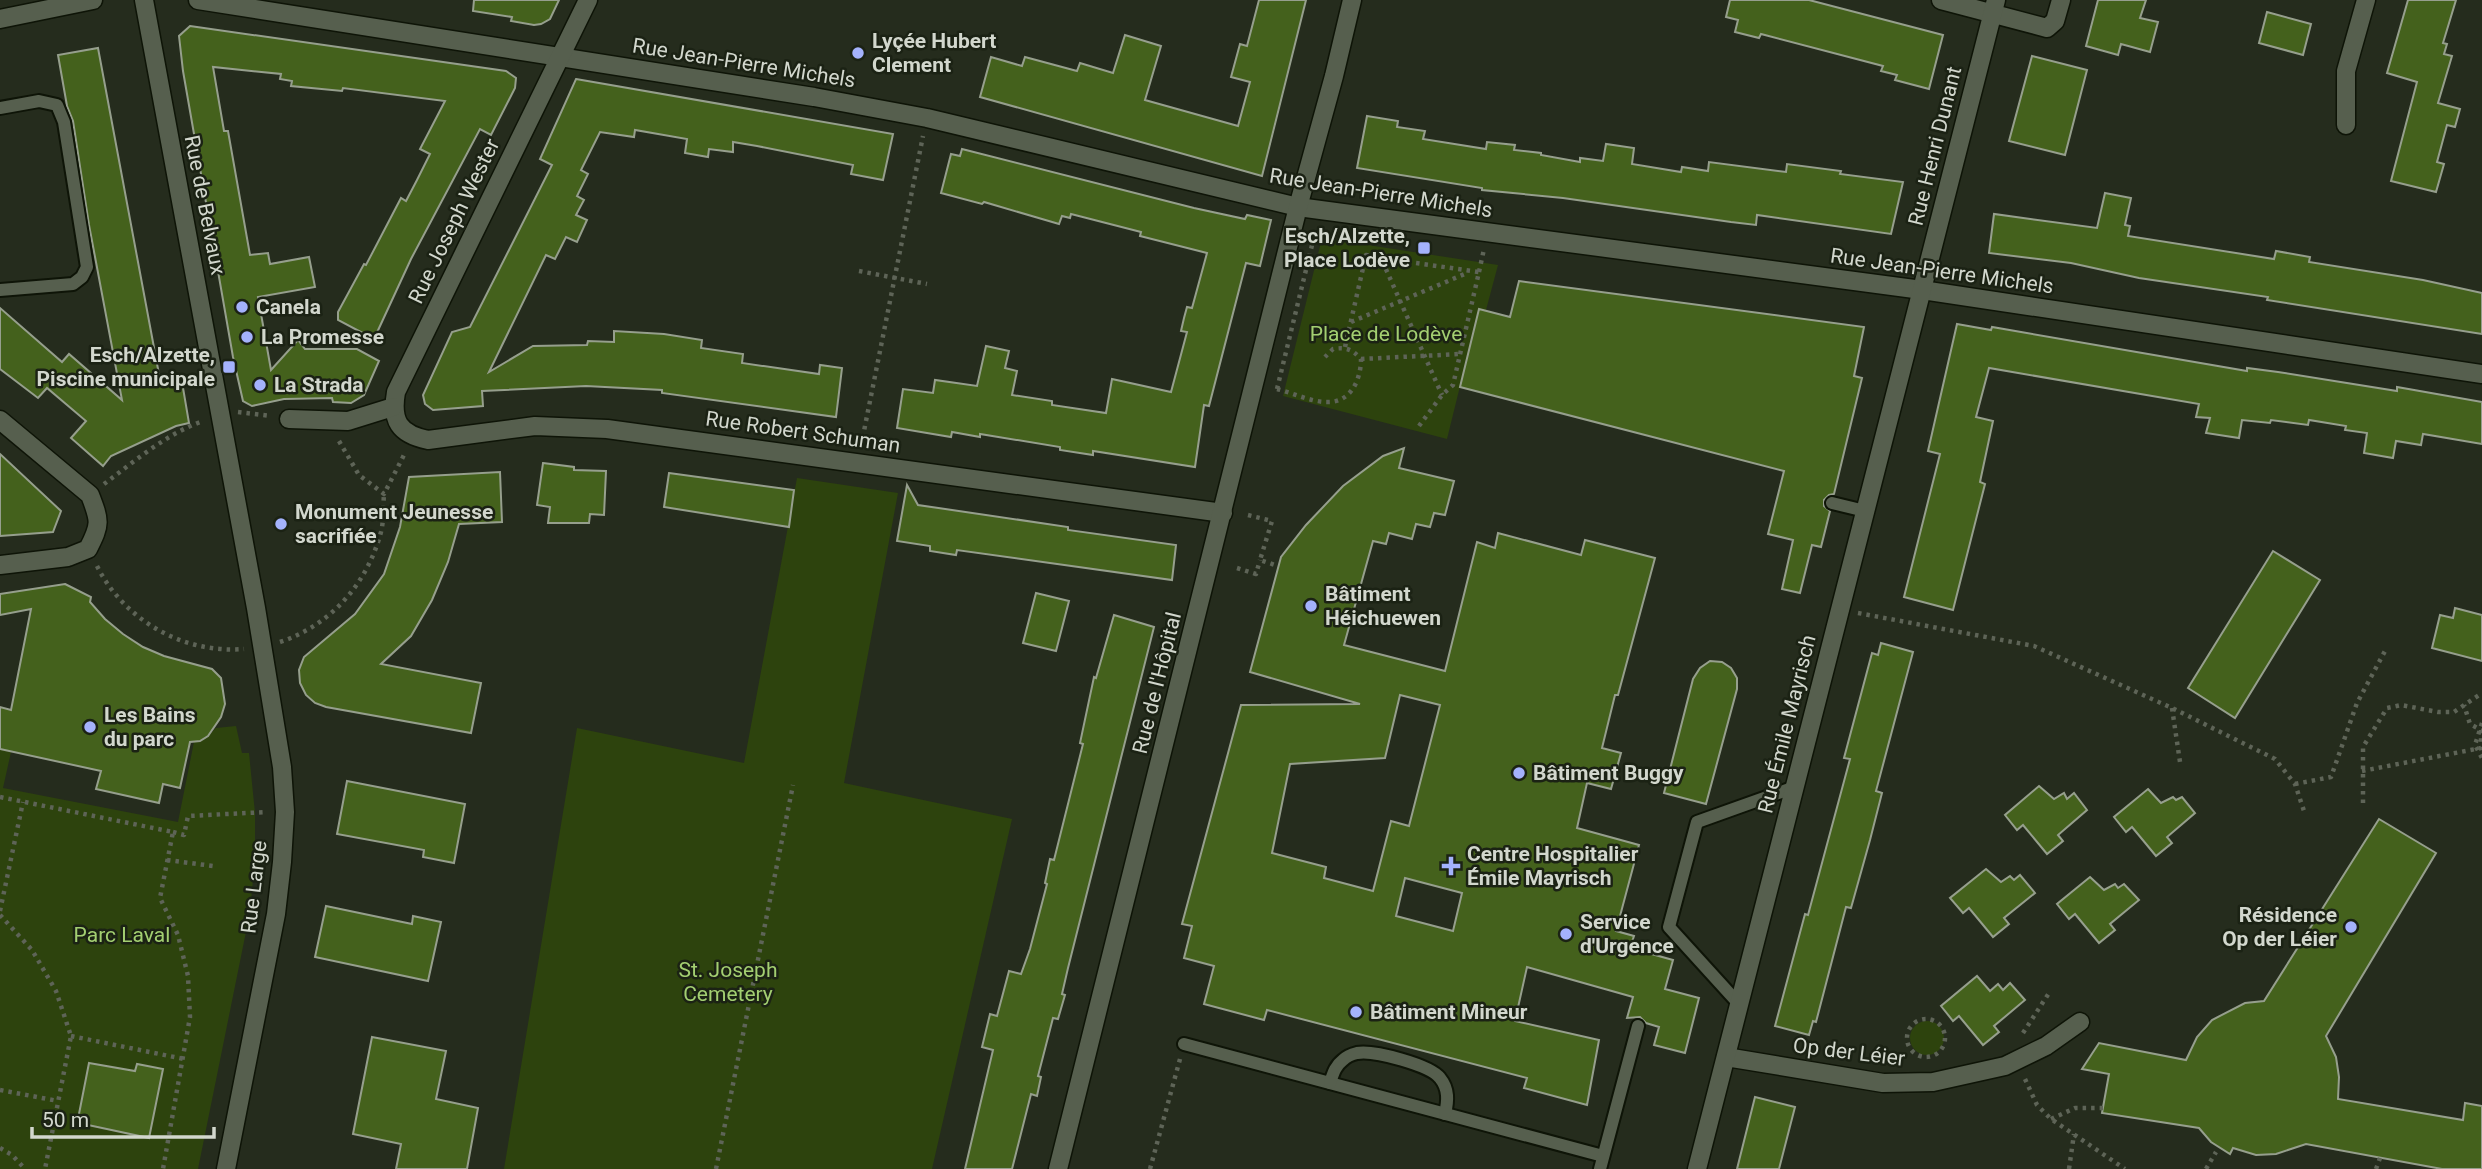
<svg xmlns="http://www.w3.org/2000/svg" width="2482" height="1169" font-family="Roboto,sans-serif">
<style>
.green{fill:#2d430d}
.building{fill:#44611c;stroke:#969f8d;stroke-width:2;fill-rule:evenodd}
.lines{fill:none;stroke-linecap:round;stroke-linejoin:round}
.service-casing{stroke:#0e1407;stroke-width:16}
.minor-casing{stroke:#0e1407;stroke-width:21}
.tertiary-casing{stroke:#0e1407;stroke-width:21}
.path{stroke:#5e6457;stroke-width:4.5;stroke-dasharray:3.5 5;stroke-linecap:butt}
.service{stroke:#565f4e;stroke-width:12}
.minor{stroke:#565f4e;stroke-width:18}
.tertiary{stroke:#565f4e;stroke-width:18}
.poi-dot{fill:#a4b2fc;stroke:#1b2214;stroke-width:2.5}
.labels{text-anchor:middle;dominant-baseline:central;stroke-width:5;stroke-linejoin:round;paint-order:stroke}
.poi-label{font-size:21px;font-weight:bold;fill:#d2d7cd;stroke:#1b2214;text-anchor:start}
.street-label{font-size:21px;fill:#d2d7cd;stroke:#1b2214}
.park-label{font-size:21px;fill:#a3cf71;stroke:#1b2214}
</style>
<rect width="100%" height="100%" fill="#252c1d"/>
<g class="green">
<polygon points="1322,238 1498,265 1486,310 1479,309 1447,439 1283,396"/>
<polygon points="797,478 898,493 844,783 1012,819 932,1169 504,1169 577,728 744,763"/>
<polygon points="236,726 242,753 249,753 255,813 255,858 250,912 198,1169 0,1169 0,749 11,752 3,788 178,822 194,742 208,736 216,728"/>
<circle cx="1927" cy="1038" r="17"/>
</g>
<g class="building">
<polygon points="474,0 559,0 550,19 541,24 534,25 511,21 512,17 473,11"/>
<polygon points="1259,0 1306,0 1262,176 980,97 991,57 1022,66 1025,57 1077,71 1080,63 1113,73 1125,35 1161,46 1145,100 1238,126 1250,82 1231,77 1240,44 1247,46"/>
<polygon points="1730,0 1809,0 1943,35 1929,89 1895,80 1897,75 1881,71 1883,66 1761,34 1759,38 1735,32 1738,20 1726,17"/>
<polygon points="2098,0 2146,0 2140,18 2158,22 2150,52 2121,44 2118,55 2086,46"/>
<polygon points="2408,0 2456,0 2443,43 2447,44 2444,54 2452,56 2438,103 2460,109 2455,127 2447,125 2437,162 2444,164 2436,192 2391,181 2417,82 2387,73"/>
<polygon points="2267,12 2311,24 2303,55 2259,43"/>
<polygon points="190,26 506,71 516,78 515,88 491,135 480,129 411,259 374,339 338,320 338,312 364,264 366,265 401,198 406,201 417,180 430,154 420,149 445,101 343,88 342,91 291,86 292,81 280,79 281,74 213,67 224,131 228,131 250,255 268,253 270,264 309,257 315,287 258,297 271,370 298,340 305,349 357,349 379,361 364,395 351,403 333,402 332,398 284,399 252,406 243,401 233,357 183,71 179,36"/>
<polygon points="98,48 161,385 182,382 189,423 176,426 111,456 103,466 71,438 86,421 47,388 38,398 0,369 0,308 62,362 69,354 122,400 89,225 73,121 67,106 58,55"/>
<polygon points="2032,56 2087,70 2065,155 2009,141"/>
<polygon points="576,79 893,134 883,180 851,174 853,165 757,146 733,142 733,152 709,149 708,157 685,153 687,139 635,130 634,137 600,132 581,170 588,174 577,196 584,200 576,215 587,220 577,242 566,237 555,259 546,255 489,372 533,346 587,345 588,341 614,342 614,331 664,334 702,340 701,348 743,354 742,363 819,374 820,365 842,368 836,417 662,393 662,390 586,386 482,391 483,406 433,410 425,404 423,395 452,332 470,327 552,165 540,159"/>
<polygon points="1367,116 1398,121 1397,127 1425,131 1423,139 1486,149 1487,142 1515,145 1514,150 1541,153 1541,155 1580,162 1580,158 1603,161 1606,144 1634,148 1632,164 1681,172 1682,167 1708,171 1709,162 1786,172 1787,164 1841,171 1840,174 1903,182 1891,234 1757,215 1756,225 1731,222 1563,198 1482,190 1482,188 1357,168"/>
<polygon points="962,149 1194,208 1245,219 1247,215 1271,220 1260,266 1246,263 1209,406 1204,405 1195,467 1093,451 1093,455 1060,450 1060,447 980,434 980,437 952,432 951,437 897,428 903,389 933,393 935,380 977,386 986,346 1009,351 1005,368 1017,371 1012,395 1052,401 1052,405 1106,413 1112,379 1171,392 1187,332 1181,331 1184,318 1187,307 1192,308 1207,253 1140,236 1141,232 1071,214 1070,218 1062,216 1059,224 984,202 982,204 941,193 951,154 960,156"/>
<polygon points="2105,193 2131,198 2125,225 2130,226 2128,236 2274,259 2276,251 2310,257 2309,262 2423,280 2482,293 2482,334 2267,300 2268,297 2139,278 2071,263 1989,253 1994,214 2097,228"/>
<polygon points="1519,281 1864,327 1854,376 1862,378 1834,494 1829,495 1824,500 1824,506 1830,511 1821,547 1812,545 1800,593 1782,589 1793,540 1768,534 1784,471 1460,387 1479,309 1510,317"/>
<polygon points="1957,324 1991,330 1992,327 2247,371 2247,368 2278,372 2397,391 2397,387 2482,402 2482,444 2423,434 2421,445 2396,441 2393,458 2364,453 2367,433 2345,430 2346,426 2309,420 2308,425 2271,420 2270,423 2242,420 2239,438 2206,433 2210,418 2196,417 2199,404 1989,368 1976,417 1993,421 1980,482 1985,484 1953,610 1904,597 1940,454 1928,451"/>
<path d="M 1404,448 L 1399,468 L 1454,481 L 1445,515 L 1434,513 L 1430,527 L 1416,524 L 1412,539 L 1389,533 L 1386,544 L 1373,541 L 1344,645 L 1445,671 L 1477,542 L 1495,548 L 1498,533 L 1581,555 L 1585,540 L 1655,558 L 1618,695 L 1615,695 L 1602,748 L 1621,753 L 1611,789 L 1587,783 L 1577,828 L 1639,845 L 1616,931 L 1634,936 L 1630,948 L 1673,960 L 1665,989 L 1699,998 L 1685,1053 L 1654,1045 L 1659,1027 L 1646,1023 L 1640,1017 L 1627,1018 L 1633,997 L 1527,967 L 1515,1021 L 1599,1040 L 1587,1105 L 1524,1088 L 1527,1078 L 1267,1010 L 1264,1020 L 1204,1004 L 1214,966 L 1184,958 L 1192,926 L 1182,924 L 1241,705 L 1360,704 L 1250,672 L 1281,557 L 1306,525 L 1343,486 L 1383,456 ZM 1400,695 L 1440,705 L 1409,826 L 1391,821 L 1373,891 L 1324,878 L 1326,867 L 1272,853 L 1290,764 L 1385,758 ZM 1405,878 L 1462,893 L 1453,931 L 1396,916 Z"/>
<polygon points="0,454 61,511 53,532 0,536"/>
<polygon points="543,463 574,467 574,470 606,471 604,515 590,514 589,523 548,523 550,507 537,505"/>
<polygon points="500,472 502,522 459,524 448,562 432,600 411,636 381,664 481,683 471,733 326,707 315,703 306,695 300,683 299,670 304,657 355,614 384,574 400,527 409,477"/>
<polygon points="669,473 794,490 789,527 664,507"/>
<polygon points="907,485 918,505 1068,527 1068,530 1176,545 1172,580 957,550 956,555 930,551 930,546 897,541"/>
<polygon points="2273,551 2320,580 2235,718 2188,688"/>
<polygon points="65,584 91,597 90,602 105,619 123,634 143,647 164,656 212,669 221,678 225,704 221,717 208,736 200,741 190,742 180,788 163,784 159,803 96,789 101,771 0,749 0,707 11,710 31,609 0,615 0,594"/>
<polygon points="1036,593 1069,601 1056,651 1023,643"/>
<polygon points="2455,608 2482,615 2482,661 2432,648 2440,615 2453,618"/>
<polygon points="1114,615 1154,627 1068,968 1062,994 1065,995 1058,1019 1053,1018 1038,1076 1041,1077 1037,1096 1031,1094 1012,1169 965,1169 993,1050 982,1047 990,1014 997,1016 1009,971 1021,974 1030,949 1047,884 1045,883 1050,859 1054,860 1083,744 1080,743 1094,677 1096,678"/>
<polygon points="1881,643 1913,652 1876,791 1882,793 1870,840 1851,908 1846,907 1816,1022 1813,1021 1809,1035 1775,1026 1805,914 1808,915 1850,759 1844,758 1872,653 1878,655"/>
<polygon points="1710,661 1722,662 1731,668 1737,678 1737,689 1706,804 1664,793 1693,679 1700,668"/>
<polygon points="347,781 465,804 454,863 423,857 424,850 337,834"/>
<polygon points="2039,786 2054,799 2064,793 2067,799 2074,793 2087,810 2058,835 2063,841 2047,854 2023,825 2017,830 2005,815"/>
<polygon points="2148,789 2161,803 2173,797 2176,800 2182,797 2195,813 2167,837 2172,843 2156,856 2132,827 2126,832 2114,817"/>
<polygon points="2379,819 2436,853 2326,1036 2336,1057 2339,1077 2338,1099 2463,1120 2465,1103 2482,1106 2482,1169 2442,1169 2306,1144 2276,1154 2256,1155 2233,1148 2230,1154 2211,1142 2199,1128 2102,1113 2109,1074 2082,1069 2099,1043 2186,1060 2197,1037 2212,1020 2245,1003 2264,1001"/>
<polygon points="1986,869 2001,882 2010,876 2014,880 2020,875 2035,893 2004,918 2009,924 1993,937 1969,908 1963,913 1950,898"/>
<polygon points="2090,877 2104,890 2115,884 2118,888 2124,884 2139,900 2110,924 2115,930 2099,943 2075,914 2069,919 2057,904"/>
<polygon points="326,906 412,924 413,916 441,922 428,981 315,957"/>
<polygon points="1977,976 1990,991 1998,984 2003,990 2010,983 2025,1000 1994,1026 1999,1032 1983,1045 1959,1016 1953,1021 1941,1006"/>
<polygon points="372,1037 446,1051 436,1099 478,1108 467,1169 396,1169 401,1144 353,1134"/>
<polygon points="89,1063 135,1071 137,1064 163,1069 149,1138 88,1125 89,1121 78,1119"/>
<polygon points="1755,1097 1795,1107 1779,1169 1737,1169"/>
</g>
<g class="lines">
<defs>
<g id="service">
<polyline points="0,108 39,101 57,105 64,122 87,267 82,277 73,284 0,290"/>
<polyline points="1832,503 1865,511"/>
<polyline points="1739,1004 1669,927 1697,822 1795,787"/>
<polyline points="1184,1044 1603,1156"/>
<path d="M 1330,1083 C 1333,1074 1335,1066 1343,1060 C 1346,1057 1353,1054 1357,1053 C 1374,1050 1430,1065 1440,1078 C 1449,1089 1448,1101 1445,1114"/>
<polyline points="1600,1169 1638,1026"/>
</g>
<g id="minor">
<polyline points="198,0 814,97 927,118 1298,207 1922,290 2482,374"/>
<path d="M 588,0 L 396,392 C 391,421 399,434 428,440 L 535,426 L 607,429 L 1223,513"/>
<polyline points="1941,0 2047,28 2055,21 2061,0"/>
<polyline points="0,19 93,0"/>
<polyline points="2346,125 2346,71 2366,0"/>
<polyline points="289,419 348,421 393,407"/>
<path d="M 0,420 L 90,495 C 100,521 101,524 88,549 L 68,557 L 0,565"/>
<polyline points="1726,1057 1883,1083 1933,1082 2005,1066 2046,1046 2080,1022"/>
<polyline points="1058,1169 1298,207 1334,76 1352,0"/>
<polyline points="1697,1169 1996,0"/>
</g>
<polyline id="tertiary" points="144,0 256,608 282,767 285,812 282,862 276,914 226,1169"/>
</defs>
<use href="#service" class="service-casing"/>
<use href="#minor" class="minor-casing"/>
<use href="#tertiary" class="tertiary-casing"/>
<g class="path">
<polyline points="859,271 927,284"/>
<polyline points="1479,272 1484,249"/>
<polyline points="1351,322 1467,273"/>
<polyline points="1345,347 1366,255 1381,258"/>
<polyline points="1361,359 1460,354"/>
<polyline points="1277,389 1313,241"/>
<path d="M 1277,389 C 1293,393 1311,402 1327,402 C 1351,403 1361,379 1361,359 C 1352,349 1346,347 1333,349 L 1325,357"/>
<polyline points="238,412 271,416"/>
<polyline points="1419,426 1442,395 1453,385 1479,272 1381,258 1442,395"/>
<polyline points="339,441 359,475 384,494 405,453"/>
<polyline points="861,446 923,136"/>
<path d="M 104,484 C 135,461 166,434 203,421"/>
<polyline points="1248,515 1272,521 1260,560 1278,566"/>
<path d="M 97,566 C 124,620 183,654 244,649"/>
<polyline points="1237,568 1256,574 1260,560"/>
<polyline points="1858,613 2034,646 2172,708 2275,759 2295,784 2304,811"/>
<path d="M 280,642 C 331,625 367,584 381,532 C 384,520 383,506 384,494"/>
<polyline points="2172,708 2180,762"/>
<polyline points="2482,723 2475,745 2482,758"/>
<polyline points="2362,771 2481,748 2481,730 2470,724 2464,705"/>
<polyline points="2295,784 2331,777 2357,703 2385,651"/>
<polyline points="0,797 173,832 160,898 178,935 188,976 190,1017 163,1169"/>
<polyline points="2363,803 2363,747 2387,708 2401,705 2438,712 2454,712 2482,693"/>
<polyline points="173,832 184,835 188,816 267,812"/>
<polyline points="167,860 213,866"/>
<polyline points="0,911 23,802"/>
<polyline points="0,915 32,950 56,991 71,1036 45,1169"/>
<circle cx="1926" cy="1038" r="19"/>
<polyline points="2023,1033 2049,993"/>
<polyline points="71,1036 184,1059"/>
<polyline points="2025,1079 2037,1105 2051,1119 2125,1169"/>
<polyline points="0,1090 58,1101"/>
<polyline points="2051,1119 2075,1108 2103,1108"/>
<polyline points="0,1148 12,1155 25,1169"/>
<polyline points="716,1169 793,785"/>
<polyline points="1150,1169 1180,1059"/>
<polyline points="2069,1169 2074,1134"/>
<polyline points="2206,1169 2216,1152"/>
<polyline points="2376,1169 2380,1158"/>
</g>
<use href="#service" class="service"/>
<use href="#minor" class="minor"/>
<use href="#tertiary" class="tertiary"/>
</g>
<g class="poi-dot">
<circle cx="858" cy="53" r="7"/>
<rect x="1417" y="241" width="14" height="14" rx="3.5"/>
<circle cx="242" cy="307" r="7"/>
<circle cx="247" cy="337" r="7"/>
<rect x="222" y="360" width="14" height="14" rx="3.5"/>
<circle cx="260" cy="385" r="7"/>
<circle cx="281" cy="524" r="7"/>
<circle cx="1311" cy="606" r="7"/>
<circle cx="90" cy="727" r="7"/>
<circle cx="1519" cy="773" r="7"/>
<path d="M1447.5 855.5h7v7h7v7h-7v7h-7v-7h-7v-7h7z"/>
<circle cx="2351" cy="927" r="7"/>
<circle cx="1566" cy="934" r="7"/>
<circle cx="1356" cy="1012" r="7"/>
</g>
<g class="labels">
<g class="poi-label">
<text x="872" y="41">Lyçée Hubert<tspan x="872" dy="24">Clement</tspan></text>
<text x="1410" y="236" text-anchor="end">Esch/Alzette,<tspan x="1410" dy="24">Place Lodève</tspan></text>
<text x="256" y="307">Canela</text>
<text x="261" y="337">La Promesse</text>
<text x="215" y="355" text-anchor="end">Esch/Alzette,<tspan x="215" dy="24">Piscine municipale</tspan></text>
<text x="274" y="385">La Strada</text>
<text x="295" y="512">Monument Jeunesse<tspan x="295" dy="24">sacrifiée</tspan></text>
<text x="1325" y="594">Bâtiment<tspan x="1325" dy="24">Héichuewen</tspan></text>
<text x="104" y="715">Les Bains<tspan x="104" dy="24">du parc</tspan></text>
<text x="1533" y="773">Bâtiment Buggy</text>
<text x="1467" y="854">Centre Hospitalier<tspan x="1467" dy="24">Émile Mayrisch</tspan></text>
<text x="2337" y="915" text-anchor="end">Résidence<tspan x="2337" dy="24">Op der Léier</tspan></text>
<text x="1580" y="922">Service<tspan x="1580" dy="24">d'Urgence</tspan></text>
<text x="1370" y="1012">Bâtiment Mineur</text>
</g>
<g class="street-label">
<text transform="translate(744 63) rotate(9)">Rue Jean-Pierre Michels</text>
<text transform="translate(1935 146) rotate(-76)">Rue Henri Dunant</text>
<text transform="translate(1381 193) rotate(9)">Rue Jean-Pierre Michels</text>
<text transform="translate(205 205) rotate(79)">Rue de Belvaux</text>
<text transform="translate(454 221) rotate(-64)">Rue Joseph Wester</text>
<text transform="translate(1942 271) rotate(8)">Rue Jean-Pierre Michels</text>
<text transform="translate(803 432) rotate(8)">Rue Robert Schuman</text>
<text transform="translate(1157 683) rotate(-76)">Rue de l'Hôpital</text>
<text transform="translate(1787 724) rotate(-76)">Rue Émile Mayrisch</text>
<text transform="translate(254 887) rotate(-83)">Rue Large</text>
<text transform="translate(1849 1052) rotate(7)">Op der Léier</text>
</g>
<g class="park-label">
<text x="1386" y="334">Place de Lodève</text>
<text x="122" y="935">Parc Laval</text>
<text x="728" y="970">St. Joseph<tspan x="728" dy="24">Cemetery</tspan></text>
</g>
</g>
<path d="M32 1127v10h182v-10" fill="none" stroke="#d2d7cd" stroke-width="3.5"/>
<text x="42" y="1127" font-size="21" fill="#d2d7cd" stroke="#1b2214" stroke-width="5" paint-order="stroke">50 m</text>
</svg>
